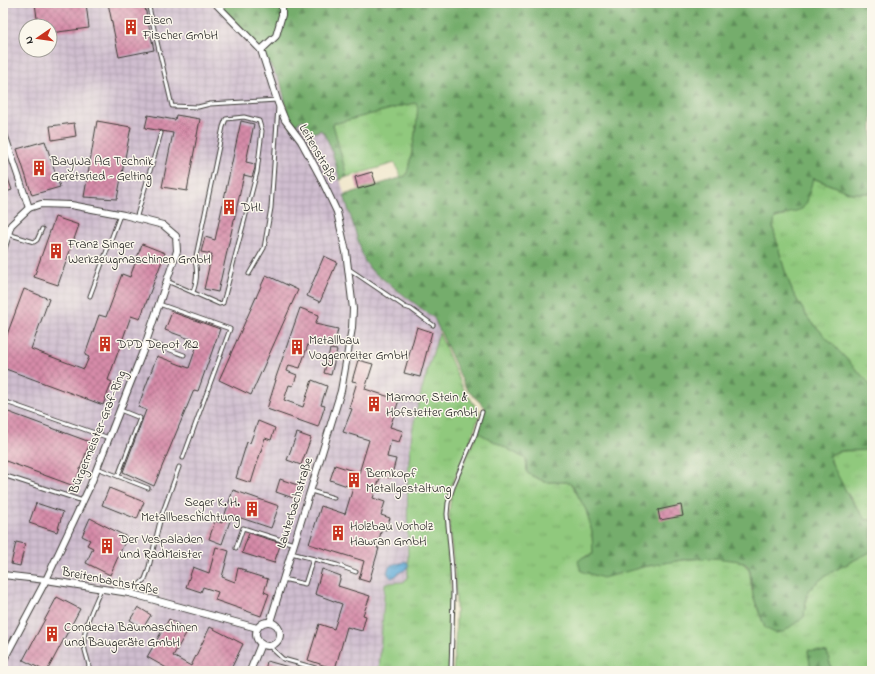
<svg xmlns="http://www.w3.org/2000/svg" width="875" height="674" font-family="'Indie Flower',sans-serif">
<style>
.industrial{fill:url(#industrial-grid);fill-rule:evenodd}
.grass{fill:url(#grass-tufts);stroke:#56724c}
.forest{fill:url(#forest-firs);stroke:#486444}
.water{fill:url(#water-waves);stroke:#3e637a}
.building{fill:url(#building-cross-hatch)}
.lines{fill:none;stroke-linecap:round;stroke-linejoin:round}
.service-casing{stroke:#3c3a36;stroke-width:5}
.minor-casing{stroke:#3c3a36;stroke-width:8}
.service{stroke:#fff;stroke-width:3}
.minor{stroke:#fff;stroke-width:6}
.labels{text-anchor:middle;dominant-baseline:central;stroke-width:3;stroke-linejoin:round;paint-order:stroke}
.poi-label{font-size:13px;fill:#1c1c1c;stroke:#fbf7ec;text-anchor:start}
.street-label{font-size:13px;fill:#1c1c1c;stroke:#fbf7ec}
</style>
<defs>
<pattern id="industrial-grid" width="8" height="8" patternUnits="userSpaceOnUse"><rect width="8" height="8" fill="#cfbdcf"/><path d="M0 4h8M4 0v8" fill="none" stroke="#b1a2b1"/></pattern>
<pattern id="grass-tufts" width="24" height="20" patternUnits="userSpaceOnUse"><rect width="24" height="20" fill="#90c97d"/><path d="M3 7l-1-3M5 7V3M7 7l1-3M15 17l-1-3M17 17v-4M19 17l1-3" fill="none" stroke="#7cac6b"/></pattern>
<pattern id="forest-firs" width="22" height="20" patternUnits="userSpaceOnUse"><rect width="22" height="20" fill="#74ad6c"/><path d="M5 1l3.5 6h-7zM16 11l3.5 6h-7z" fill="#5e8c58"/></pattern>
<pattern id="water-waves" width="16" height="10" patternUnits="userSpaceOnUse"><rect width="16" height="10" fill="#60aad8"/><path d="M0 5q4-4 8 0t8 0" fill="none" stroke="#4e8aae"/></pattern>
<pattern id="building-cross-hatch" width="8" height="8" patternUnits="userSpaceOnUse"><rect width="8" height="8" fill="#d68ba9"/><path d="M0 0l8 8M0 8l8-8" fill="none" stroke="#ad7189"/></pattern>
</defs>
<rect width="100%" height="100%" fill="#fbf7ec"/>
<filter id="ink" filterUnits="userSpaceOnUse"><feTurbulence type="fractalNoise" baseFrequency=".025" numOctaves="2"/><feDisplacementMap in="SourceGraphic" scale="8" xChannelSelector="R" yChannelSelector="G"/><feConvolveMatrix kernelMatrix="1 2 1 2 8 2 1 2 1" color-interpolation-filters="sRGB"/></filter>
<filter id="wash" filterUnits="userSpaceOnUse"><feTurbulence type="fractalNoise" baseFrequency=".012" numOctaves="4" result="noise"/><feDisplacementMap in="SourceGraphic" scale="16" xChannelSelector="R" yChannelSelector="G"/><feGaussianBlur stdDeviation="0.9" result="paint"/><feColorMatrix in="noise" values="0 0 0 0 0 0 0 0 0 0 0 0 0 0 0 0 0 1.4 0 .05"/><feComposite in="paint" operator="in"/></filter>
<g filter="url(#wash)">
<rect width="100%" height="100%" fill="#f0e6ca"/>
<path class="industrial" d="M 3,3 L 215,3 L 261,50 L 270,65 L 278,77 L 285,102 L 281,101 L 290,128 L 303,119 L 310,133 L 322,130 L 325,134 L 330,145 L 347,203 L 367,265 L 373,272 L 436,320 L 440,329 L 418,406 L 412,434 L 409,462 L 408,506 L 408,577 L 404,582 L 385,583 L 379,671 L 3,671 ZM 26,26 L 50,26 L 50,50 L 26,50 Z"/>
<g class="grass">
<path d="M 414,103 L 417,104 C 420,111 410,168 406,176 L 401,178 L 395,163 L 347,177 L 333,124 Z"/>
<polygon points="812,178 851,193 872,193 872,388 867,381 808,318 793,293 784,268 773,228 775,218 784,216 809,193"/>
<path d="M 439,333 L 463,388 L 480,413 L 468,448 L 449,491 L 446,508 L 451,592 L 449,671 L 379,671 L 385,583 L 404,582 L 408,577 C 408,531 405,479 412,433 C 418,399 429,366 439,333 Z"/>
<path d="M 477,432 L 526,459 L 527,473 L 545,482 L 567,482 L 572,485 L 586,510 L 592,532 L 593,554 L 583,557 L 613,575 C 635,567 732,546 747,567 C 751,572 750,578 751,584 C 753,600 760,614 765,628 L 804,617 C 805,610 805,600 808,593 C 815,577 856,560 872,551 L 872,671 L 832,671 L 827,652 L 808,651 L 811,671 L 453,671 C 456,640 457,608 455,577 C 453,554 447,526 450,504 C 454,479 469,456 477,432 Z"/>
<path d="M 872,448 L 872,520 L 866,520 C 861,515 859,509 855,504 C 845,490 833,473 830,455 C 846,447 859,454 872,448 Z"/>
</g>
<g class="forest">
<path d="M 215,3 L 872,3 L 872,193 L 851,193 L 813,178 L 807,202 L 802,209 L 775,218 L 773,228 L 784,268 L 793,293 L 808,318 L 867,381 L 872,388 L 872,448 C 859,454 846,446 830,455 L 831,462 L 849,497 L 866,520 L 872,520 L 872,551 C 856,560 815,577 808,593 C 805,600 805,610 804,617 L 783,632 L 775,633 L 765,628 L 753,595 L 750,571 L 747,565 L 740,561 L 714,558 L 687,559 L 643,567 L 603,578 L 581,571 L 578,561 L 583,557 L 593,554 L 592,532 L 586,510 L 572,485 L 567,482 L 545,482 L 527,473 L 526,459 L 477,432 L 485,407 L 467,390 L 464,384 L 434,318 L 371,270 L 364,260 L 344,195 L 406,176 C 410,167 420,112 417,104 L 414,103 L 333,124 L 347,177 L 340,180 C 335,164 332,143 321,130 L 310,134 L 303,119 L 291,128 L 281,83 L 261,50 Z"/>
<polygon points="808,650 827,652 832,671 811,671"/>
</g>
<path class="water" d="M 404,561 L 407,562 L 409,565 L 405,570 C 399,571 397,577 391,578 L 387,573 C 389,563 394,564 402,563 Z"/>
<g id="blocks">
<g class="building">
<polygon points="35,3 86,3 89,28 50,33 50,26 38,26"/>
<polygon points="108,3 144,3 154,50 119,57"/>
<polygon points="148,115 175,120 176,115 200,119 187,191 162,187 173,133 145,128"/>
<polygon points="97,121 131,127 117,199 84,197"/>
<polygon points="241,121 254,124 246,162 255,164 255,168 252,177 244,175 218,292 204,289 212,254 201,252 205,237 215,240"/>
<polygon points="74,123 76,136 52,140 50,126"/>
<polygon points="45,141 60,187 32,195 17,149"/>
<polygon points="3,167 4,167 12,190 3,193"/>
<polygon points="372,172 376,184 358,189 355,177"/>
<polygon points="55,217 79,225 58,285 34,277"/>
<polygon points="142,244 165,253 140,319 131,316 108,380 112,382 103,405 3,368 3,339 5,340 24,289 49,299 31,349 84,369 89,357 85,355 99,315 106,317 122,274 130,277"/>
<polygon points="324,256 337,262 320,302 307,296"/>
<polygon points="266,275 298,290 251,395 219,380"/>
<polygon points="300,308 319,315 315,324 338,329 334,347 309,342 300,368 289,365 287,371 297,375 293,386 289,385 284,400 303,407 312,380 327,386 321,405 325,406 318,427 267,409 276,380 275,380"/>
<polygon points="172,312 220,329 198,391 194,390 154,486 123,472 146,410 138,407 157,356 189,368 198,342 165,330"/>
<polygon points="417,327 432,332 420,377 404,373"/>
<polygon points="330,349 337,350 331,375 324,373"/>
<polygon points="358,360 373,364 365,389 399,400 390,427 403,431 399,442 391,440 387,457 396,459 391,478 381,475 373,498 385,502 381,515 390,518 386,530 382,528 377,548 379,548 369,582 359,579 364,561 309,544 321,506 345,514 353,488 330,480 335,465 359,473 369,440 343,432 352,409 349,408 357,382 352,381"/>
<polygon points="3,410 90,442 74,486 3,460"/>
<polygon points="258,421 275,428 271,440 265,438 251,483 236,478 247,442 250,443"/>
<polygon points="297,433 311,438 301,465 287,460"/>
<polygon points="280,479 303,487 299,500 276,492"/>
<polygon points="109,488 144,502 137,519 102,505"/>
<polygon points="233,490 279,506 271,528 232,515 222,544 209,539 215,521 222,523"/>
<polygon points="36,503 63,512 57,532 29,523"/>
<polygon points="681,505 683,516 660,520 658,510"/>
<polygon points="90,518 127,537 110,575 86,563 93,548 87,545 90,540 82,536"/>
<polygon points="249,533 281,543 274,563 242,553"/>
<polygon points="16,542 25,544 20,566 11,564"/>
<polygon points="216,547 229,551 222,577 235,582 238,568 245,570 245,572 268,579 264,592 269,594 261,616 215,600 218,592 203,587 201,592 186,587 193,567 209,573"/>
<polygon points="322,569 341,576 338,586 370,596 363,615 366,616 362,631 347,627 335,669 308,660 319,624 334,629 342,604 315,594"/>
<polygon points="57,597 80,609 47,671 45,671 23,660"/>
<polygon points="138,607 151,615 143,628 130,620"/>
<polygon points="169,619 188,630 173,656 191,666 210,627 243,644 230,671 172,671 147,657"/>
<polygon points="267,661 296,669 296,671 265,671"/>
</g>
</g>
</g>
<g filter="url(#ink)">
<use href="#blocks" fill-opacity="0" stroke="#3c3a36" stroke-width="1"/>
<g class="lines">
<defs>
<g id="service">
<polyline points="148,3 172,106 198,107 210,104 277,100"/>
<polyline points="136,219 161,133"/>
<polyline points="8,234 34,242 37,240 42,229"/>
<polyline points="349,269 405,307 411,309 433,325"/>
<polyline points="249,274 264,248 271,208 278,107"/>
<path d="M 167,281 L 219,304 L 223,303 L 257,172 L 262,131 L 259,121 L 244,117 L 226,119 L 223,127 L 195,261 C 198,272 197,281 193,292"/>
<polyline points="90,296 120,215"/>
<polyline points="159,304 230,329 183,458"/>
<polyline points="146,341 184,355"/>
<polyline points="3,401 109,438"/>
<polyline points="97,468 148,488"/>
<polyline points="3,475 83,501"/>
<polyline points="118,476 140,418 120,410"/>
<polyline points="311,491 334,498"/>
<polyline points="236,548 243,528 294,544"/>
<polyline points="291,553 337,565 356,572"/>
<polyline points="283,579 305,584 313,559"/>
<polyline points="131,593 145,579 148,571 161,517 179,467"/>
<polyline points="269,646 283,659 326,671"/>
<path d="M 89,671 C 90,661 84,653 84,643 C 84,624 94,606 101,589"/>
<polyline points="451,671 453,593 452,569 447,514 448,503 454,484 475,435 482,412"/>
</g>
<g id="minor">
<polyline points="215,3 261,50 278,103 285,120 301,141 320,176 337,212 346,252 353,309 352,328 341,391 270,622"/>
<polyline points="261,50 276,36 282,15 282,3"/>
<polyline points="3,131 29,208"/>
<polyline points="3,250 11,225 29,208 41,204 71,205 124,215 163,225 176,236 177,251 143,351 90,486 46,580 3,661"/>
<polyline points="3,575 46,580 129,593 257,628"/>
<circle cx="268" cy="634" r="12"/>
<polyline points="250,671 261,644"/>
</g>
</defs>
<use href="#service" class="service-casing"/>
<use href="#minor" class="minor-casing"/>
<use href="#service" class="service"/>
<use href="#minor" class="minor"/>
</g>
</g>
<defs>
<symbol id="building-bare" viewBox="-9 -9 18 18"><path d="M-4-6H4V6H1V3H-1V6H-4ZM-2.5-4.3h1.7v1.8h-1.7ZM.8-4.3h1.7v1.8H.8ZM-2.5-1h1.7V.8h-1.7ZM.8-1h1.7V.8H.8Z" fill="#c8321e" stroke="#fbf7ec" stroke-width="2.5" paint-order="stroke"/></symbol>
</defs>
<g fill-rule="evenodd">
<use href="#building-bare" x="120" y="16" width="22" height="22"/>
<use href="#building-bare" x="28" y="157" width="22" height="22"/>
<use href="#building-bare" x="218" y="196" width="22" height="22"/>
<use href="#building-bare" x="45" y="240" width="22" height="22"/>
<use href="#building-bare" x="94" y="333" width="22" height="22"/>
<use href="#building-bare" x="286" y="336" width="22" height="22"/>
<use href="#building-bare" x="363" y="393" width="22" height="22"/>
<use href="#building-bare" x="343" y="469" width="22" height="22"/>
<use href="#building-bare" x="241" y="498" width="22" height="22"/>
<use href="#building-bare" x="327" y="522" width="22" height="22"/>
<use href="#building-bare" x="96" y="535" width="22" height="22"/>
<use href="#building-bare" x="41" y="623" width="22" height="22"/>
</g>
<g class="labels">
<g class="poi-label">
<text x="143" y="20">Eisen<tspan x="143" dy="15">Fischer GmbH</tspan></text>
<text x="51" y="161">BayWa AG Technik<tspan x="51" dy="15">Geretsried - Gelting</tspan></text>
<text x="241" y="207">DHL</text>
<text x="68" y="244">Franz Singer<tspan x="68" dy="15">Werkzeugmaschinen GmbH</tspan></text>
<text x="309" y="340">Metallbau<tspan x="309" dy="15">Voggenreiter GmbH</tspan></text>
<text x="117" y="344">DPD Depot 182</text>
<text x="386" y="397">Marmor, Stein &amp;<tspan x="386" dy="15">Hofstetter GmbH</tspan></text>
<text x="366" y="473">Bernkopf<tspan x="366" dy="15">Metallgestaltung</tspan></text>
<text x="240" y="502" text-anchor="end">Seger K. H.<tspan x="240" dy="15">Metallbeschichtung</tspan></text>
<text x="350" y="526">Holzbau Vorholz<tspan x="350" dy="15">Hawran GmbH</tspan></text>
<text x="119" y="539">Der Vespaladen<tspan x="119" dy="15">und RadMeister</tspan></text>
<text x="64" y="627">Condecta Baumaschinen<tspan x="64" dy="15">und Baugeräte GmbH</tspan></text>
</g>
<g class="street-label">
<text transform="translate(318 153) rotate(60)">Leitenstraße</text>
<text transform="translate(98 432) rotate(-68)">Bürgermeister-Graf-Ring</text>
<text transform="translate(295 503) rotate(-73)">Lauterbachstraße</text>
<text transform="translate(110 581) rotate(11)">Breitenbachstraße</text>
</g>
</g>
<rect width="875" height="674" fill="none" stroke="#fbf7ec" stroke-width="16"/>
<g transform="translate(38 38) rotate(257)"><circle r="19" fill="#fbf7ec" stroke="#a29f99"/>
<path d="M0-3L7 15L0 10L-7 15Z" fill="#c8321e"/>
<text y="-6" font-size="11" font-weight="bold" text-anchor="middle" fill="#1c1c1c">N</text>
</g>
</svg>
